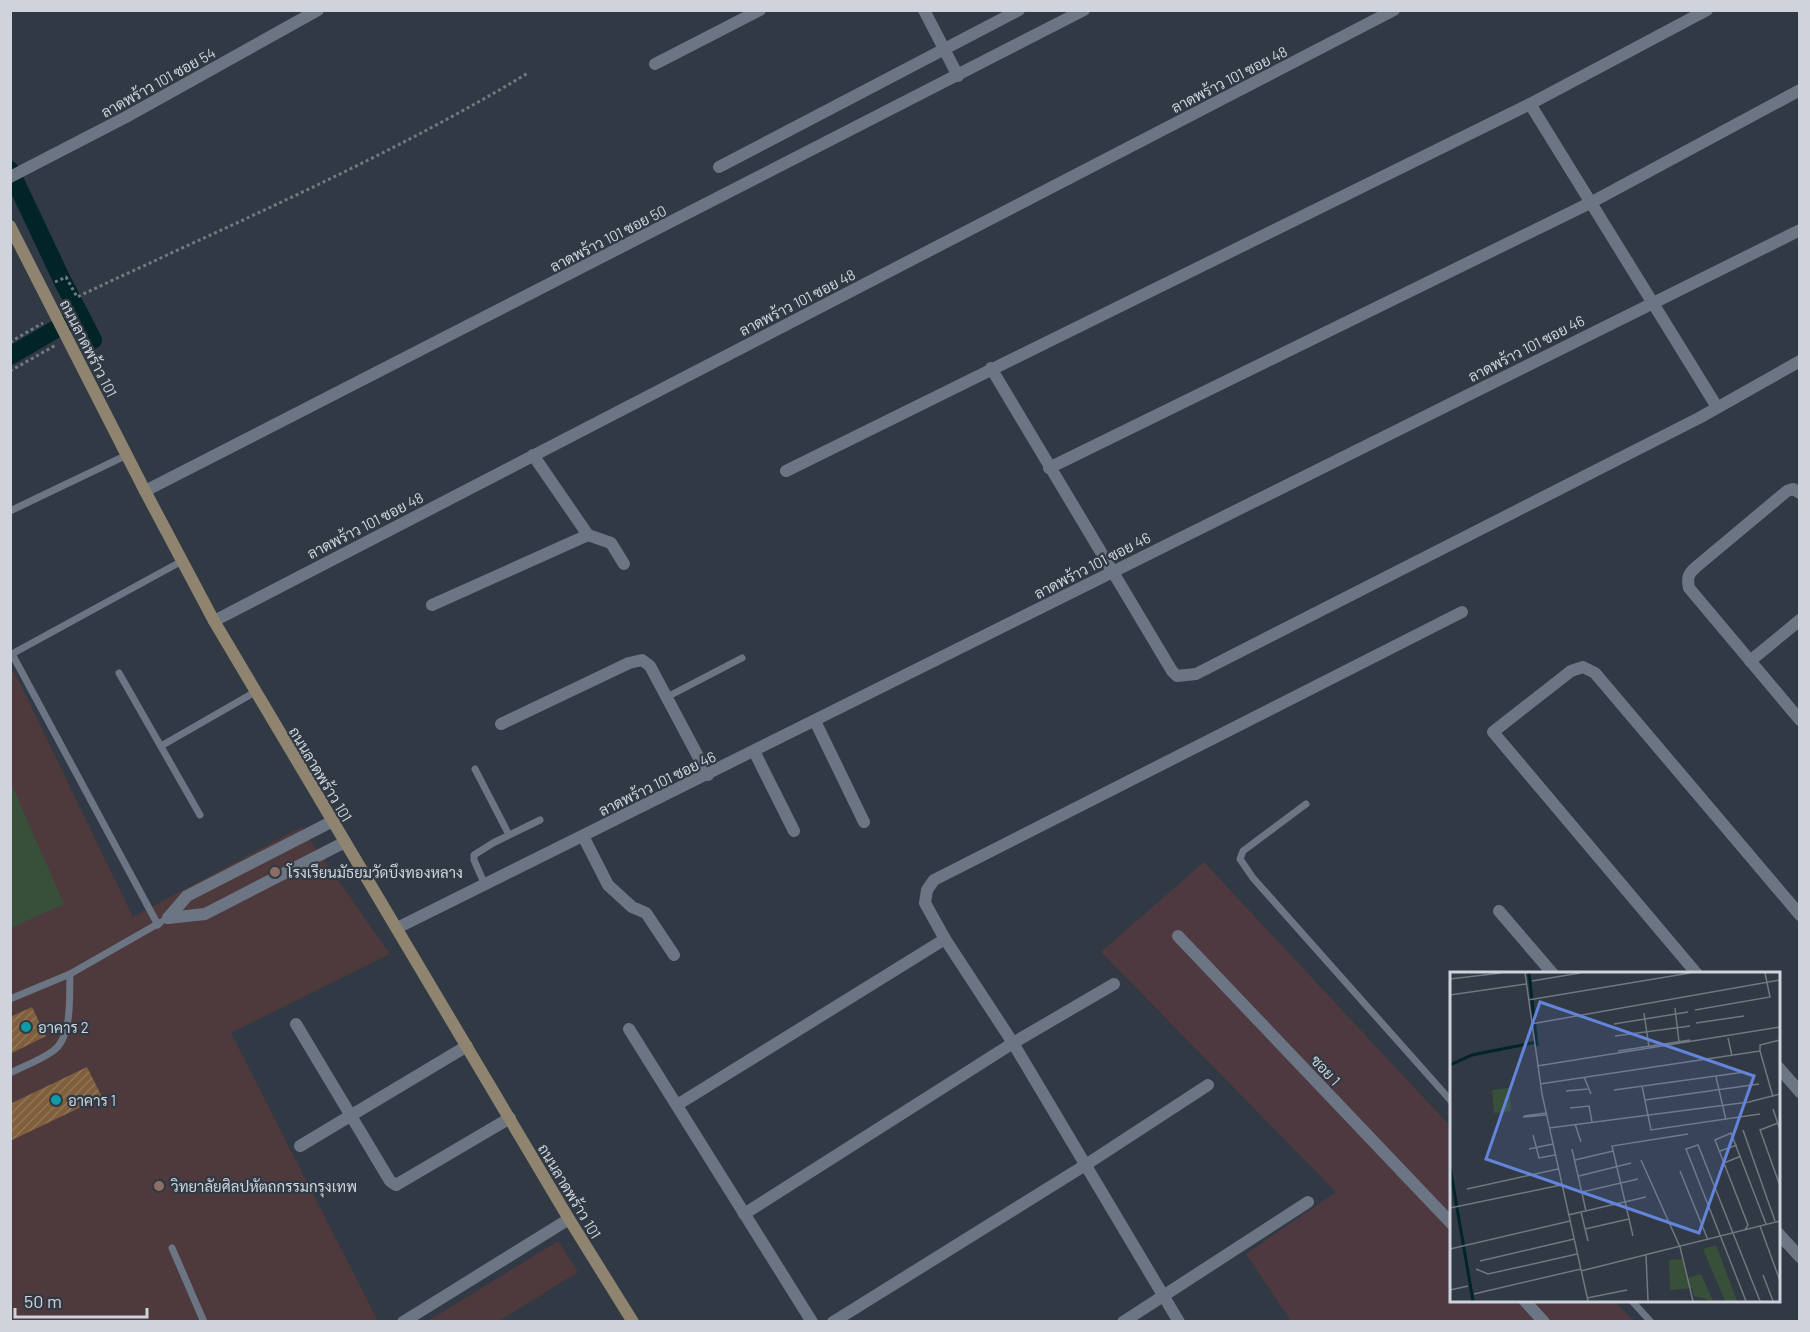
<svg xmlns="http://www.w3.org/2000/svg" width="1810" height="1332" font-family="Barlow,Sarabun,sans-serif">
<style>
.commercial{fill:#4d393f}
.education{fill:#4e393c}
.green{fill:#385039}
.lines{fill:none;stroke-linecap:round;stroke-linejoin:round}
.canal{stroke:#012427;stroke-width:18}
.building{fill:url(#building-hatch)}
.path{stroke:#717982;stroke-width:3;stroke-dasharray:3 3;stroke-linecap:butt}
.lane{stroke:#6c7583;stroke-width:7}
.street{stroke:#6c7583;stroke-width:12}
.secondary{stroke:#8e846f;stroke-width:12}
.education-dot{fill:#8d6e63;stroke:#303944;stroke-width:2}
.culture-dot{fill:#0f9aa8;stroke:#303944;stroke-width:2}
.labels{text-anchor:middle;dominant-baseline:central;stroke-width:4.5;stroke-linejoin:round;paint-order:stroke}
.street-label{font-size:15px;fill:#cfd4dc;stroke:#303944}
.poi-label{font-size:15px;fill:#cfd4dc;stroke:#303944;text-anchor:start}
.inset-river{fill:none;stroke:#012427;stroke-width:3}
.inset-road{fill:none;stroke:#707781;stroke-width:1.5}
.view{fill:#6484da;fill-opacity:0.15;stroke:#6484da;stroke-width:3}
.inset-edge{fill:none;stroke:#cfd4dc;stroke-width:3}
</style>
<defs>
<pattern id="building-hatch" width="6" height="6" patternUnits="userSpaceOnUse" patternTransform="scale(1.5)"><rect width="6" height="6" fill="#7f5f3c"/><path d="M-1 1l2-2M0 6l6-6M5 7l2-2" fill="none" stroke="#907558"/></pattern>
</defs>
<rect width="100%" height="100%" fill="#303944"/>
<polygon class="commercial" points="1204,862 1451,1127 1452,1300 1614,1301 1634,1321 1291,1321 1246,1254 1336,1192 1101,952"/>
<g class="education">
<polygon points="14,671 133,917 301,827 390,954 231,1033 378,1321 11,1322 10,673"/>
<polygon points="558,1241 578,1272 499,1321 428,1321"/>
</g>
<polygon class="green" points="11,783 64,904 11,928 10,928"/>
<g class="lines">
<g class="canal">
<polyline points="10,170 63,282 93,340"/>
<polyline points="10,356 80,315"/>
</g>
</g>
<g class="building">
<polygon points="32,1007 46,1036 10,1054 10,1017"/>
<polygon points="87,1067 102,1097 10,1141 10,1104"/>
</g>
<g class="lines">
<g class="path">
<path d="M 55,282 L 66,277 L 77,297 C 229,225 384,160 528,73"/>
<polyline points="10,342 43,323"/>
<polyline points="10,371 56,345"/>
</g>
<g class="lane">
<polyline points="10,511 127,455"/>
<polyline points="12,654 158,925"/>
<polyline points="10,655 182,561"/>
<polyline points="119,673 200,815"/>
<polyline points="667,697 742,658"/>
<polyline points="161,746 255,692"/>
<polyline points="475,769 509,835"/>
<polyline points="1306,804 1243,851 1240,859 1253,878 1452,1102"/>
<polyline points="485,885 474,860 474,855 493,843 540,820"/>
<polyline points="10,999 70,974 161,922"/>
<path d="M 10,1073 C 24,1066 41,1060 53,1051 C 73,1037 69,996 70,974"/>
<polyline points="172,1248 204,1322"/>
<polyline points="1631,1300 1651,1322"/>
</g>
<g class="street">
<polyline points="924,10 958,76"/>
<polyline points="655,64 760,10"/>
<polyline points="1530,104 1717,407"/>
<polyline points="719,167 1019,10"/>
<polyline points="10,177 126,117 318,10"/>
<polyline points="991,368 1172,671 1177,676 1196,674 1699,418 1800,361"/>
<polyline points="533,455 588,535 611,543 624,564"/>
<polyline points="1049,468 1592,202 1800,90"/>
<polyline points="786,471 1530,104 1707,10"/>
<polyline points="145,491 1084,10"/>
<path d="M 1800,493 L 1793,489 L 1787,491 L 1696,567 C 1688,574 1687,578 1689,588 L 1800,720"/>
<polyline points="432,605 588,535"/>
<polyline points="214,621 1394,10"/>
<polyline points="1750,661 1800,620"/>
<polyline points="815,721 864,822"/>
<polyline points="501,724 629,663 642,660 650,666 708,775"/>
<polyline points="754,751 794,831"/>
<polyline points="583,836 608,885 632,907 646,913 674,955"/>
<polyline points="1499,911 1553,974"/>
<polyline points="168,918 205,914 345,842"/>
<polyline points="168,918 187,896 333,821"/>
<polyline points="397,928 1800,230"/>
<polyline points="1178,936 1452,1224"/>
<polyline points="1697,974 1493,732 1571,671 1583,667 1595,673 1800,915"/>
<polyline points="296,1024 390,1181 396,1185 510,1118"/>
<polyline points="629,1029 812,1322"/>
<polyline points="1778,1067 1800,1092"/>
<polyline points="677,1105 945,939"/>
<polyline points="300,1146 467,1046"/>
<polyline points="744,1214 1013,1043 1114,984"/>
<polyline points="1778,1233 1800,1257"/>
<polyline points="1524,1300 1544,1322"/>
<polyline points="403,1322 569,1219"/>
<polyline points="833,1322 1087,1164 1208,1085"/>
<polyline points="1123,1322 1308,1202"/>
<polyline points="1179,1322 1013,1043 945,939 925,903 927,890 934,880 1462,612"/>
</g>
<polyline class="secondary" points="10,226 145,491 214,621 569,1219 633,1322"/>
</g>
<g class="education-dot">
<circle cx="275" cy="872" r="6"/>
<circle cx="159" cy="1186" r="6"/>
</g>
<g class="culture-dot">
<circle cx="26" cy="1027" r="6"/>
<circle cx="56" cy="1100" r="6"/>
</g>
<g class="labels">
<g class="street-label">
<text transform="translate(1229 79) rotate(-27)">ลาดพร้าว 101 ซอย 48</text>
<text transform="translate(158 82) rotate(-29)">ลาดพร้าว 101 ซอย 54</text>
<text transform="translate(608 238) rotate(-27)">ลาดพร้าว 101 ซอย 50</text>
<text transform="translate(797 302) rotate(-27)">ลาดพร้าว 101 ซอย 48</text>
<text transform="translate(89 348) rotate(63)">ถนนลาดพร้าว 101</text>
<text transform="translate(1526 348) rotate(-27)">ลาดพร้าว 101 ซอย 46</text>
<text transform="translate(365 525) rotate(-27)">ลาดพร้าว 101 ซอย 48</text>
<text transform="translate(1092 565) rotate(-27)">ลาดพร้าว 101 ซอย 46</text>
<text transform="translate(321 774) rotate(59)">ถนนลาดพร้าว 101</text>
<text transform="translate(657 783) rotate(-26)">ลาดพร้าว 101 ซอย 46</text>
<text transform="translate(1326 1070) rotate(47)">ซอย 1</text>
<text transform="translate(570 1191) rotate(59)">ถนนลาดพร้าว 101</text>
</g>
<g class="poi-label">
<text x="287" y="872">โรงเรียนมัธยมวัดบึงทองหลาง</text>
<text x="38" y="1027">อาคาร 2</text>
<text x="68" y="1100">อาคาร 1</text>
<text x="171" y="1186">วิทยาลัยศิลปหัตถกรรมกรุงเทพ</text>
</g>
</g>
<g transform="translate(1450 972)">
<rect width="330" height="330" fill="#303944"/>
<path d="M 59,116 L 61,139 L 44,141 L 42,118 Z" fill="#385039"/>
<path d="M 232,287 L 236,306 L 251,302 L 263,329 L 244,324 L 242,316 L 220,318 L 219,288 Z" fill="#385039"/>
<path d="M 266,273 L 287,329 L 275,329 L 253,277 Z" fill="#385039"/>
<path class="inset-river" d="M 79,1 L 87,74M 0,93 L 22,83 L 87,70M 0,195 L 23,329"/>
<path class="inset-road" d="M 75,1 L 92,122 L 138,329M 0,7 L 51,1M 82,9 L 130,1M 0,23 L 76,12M 78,28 L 240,1M 225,36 L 229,70M 245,38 L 320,25 L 315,1M 194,41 L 199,75M 246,51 L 294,44M 81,52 L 330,8M 164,52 L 238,40M 165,64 L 240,54M 278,66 L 282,84M 168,79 L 240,68M 310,79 L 323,125M 310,79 L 310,73 L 330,68M 87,94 L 330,55M 134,105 L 141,122M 266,105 L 276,148M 90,112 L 310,79M 192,114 L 201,158 L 310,142M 164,118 L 295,100M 116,119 L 138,117M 195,128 L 309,112M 120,136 L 139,134 L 142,150M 323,137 L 330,158M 74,144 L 96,141M 73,145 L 96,143M 328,151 L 310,158 L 330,214M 125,152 L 131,170M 99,156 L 299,130 L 330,122M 293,158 L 325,249M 83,163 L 89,186 L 105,183M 79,177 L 103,172M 122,177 L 136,239M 270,179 L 287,173M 125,188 L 163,179M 191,188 L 230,275 L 243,329M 274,191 L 291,184M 230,199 L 258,268M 129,204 L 181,191M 17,217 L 108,197M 132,220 L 188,207M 0,236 L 111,213M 131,240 L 138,269M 118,243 L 196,225M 310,254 L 330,309M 135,257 L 179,247M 295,258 L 298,253 L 265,168 L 281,161 L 316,252M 183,264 L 162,174 L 238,162M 0,277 L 120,249M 196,283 L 198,329M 30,289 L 124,267M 26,297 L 38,302 L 127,282M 131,299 L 330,249M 313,303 L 323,329M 0,318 L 18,314M 24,322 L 131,297M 137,326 L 177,318M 296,329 L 236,177 L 248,173 L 310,329"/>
<path class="view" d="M 90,30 L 304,104 L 249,261 L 36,187 Z"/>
<rect width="330" height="330" class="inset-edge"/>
</g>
<rect width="1810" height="1332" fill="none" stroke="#cfd4dc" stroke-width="24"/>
<path d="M15 1308v9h132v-9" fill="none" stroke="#cfd4dc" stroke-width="3"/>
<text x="24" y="1308" font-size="18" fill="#cfd4dc" stroke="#303944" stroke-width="4.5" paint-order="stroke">50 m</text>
</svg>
